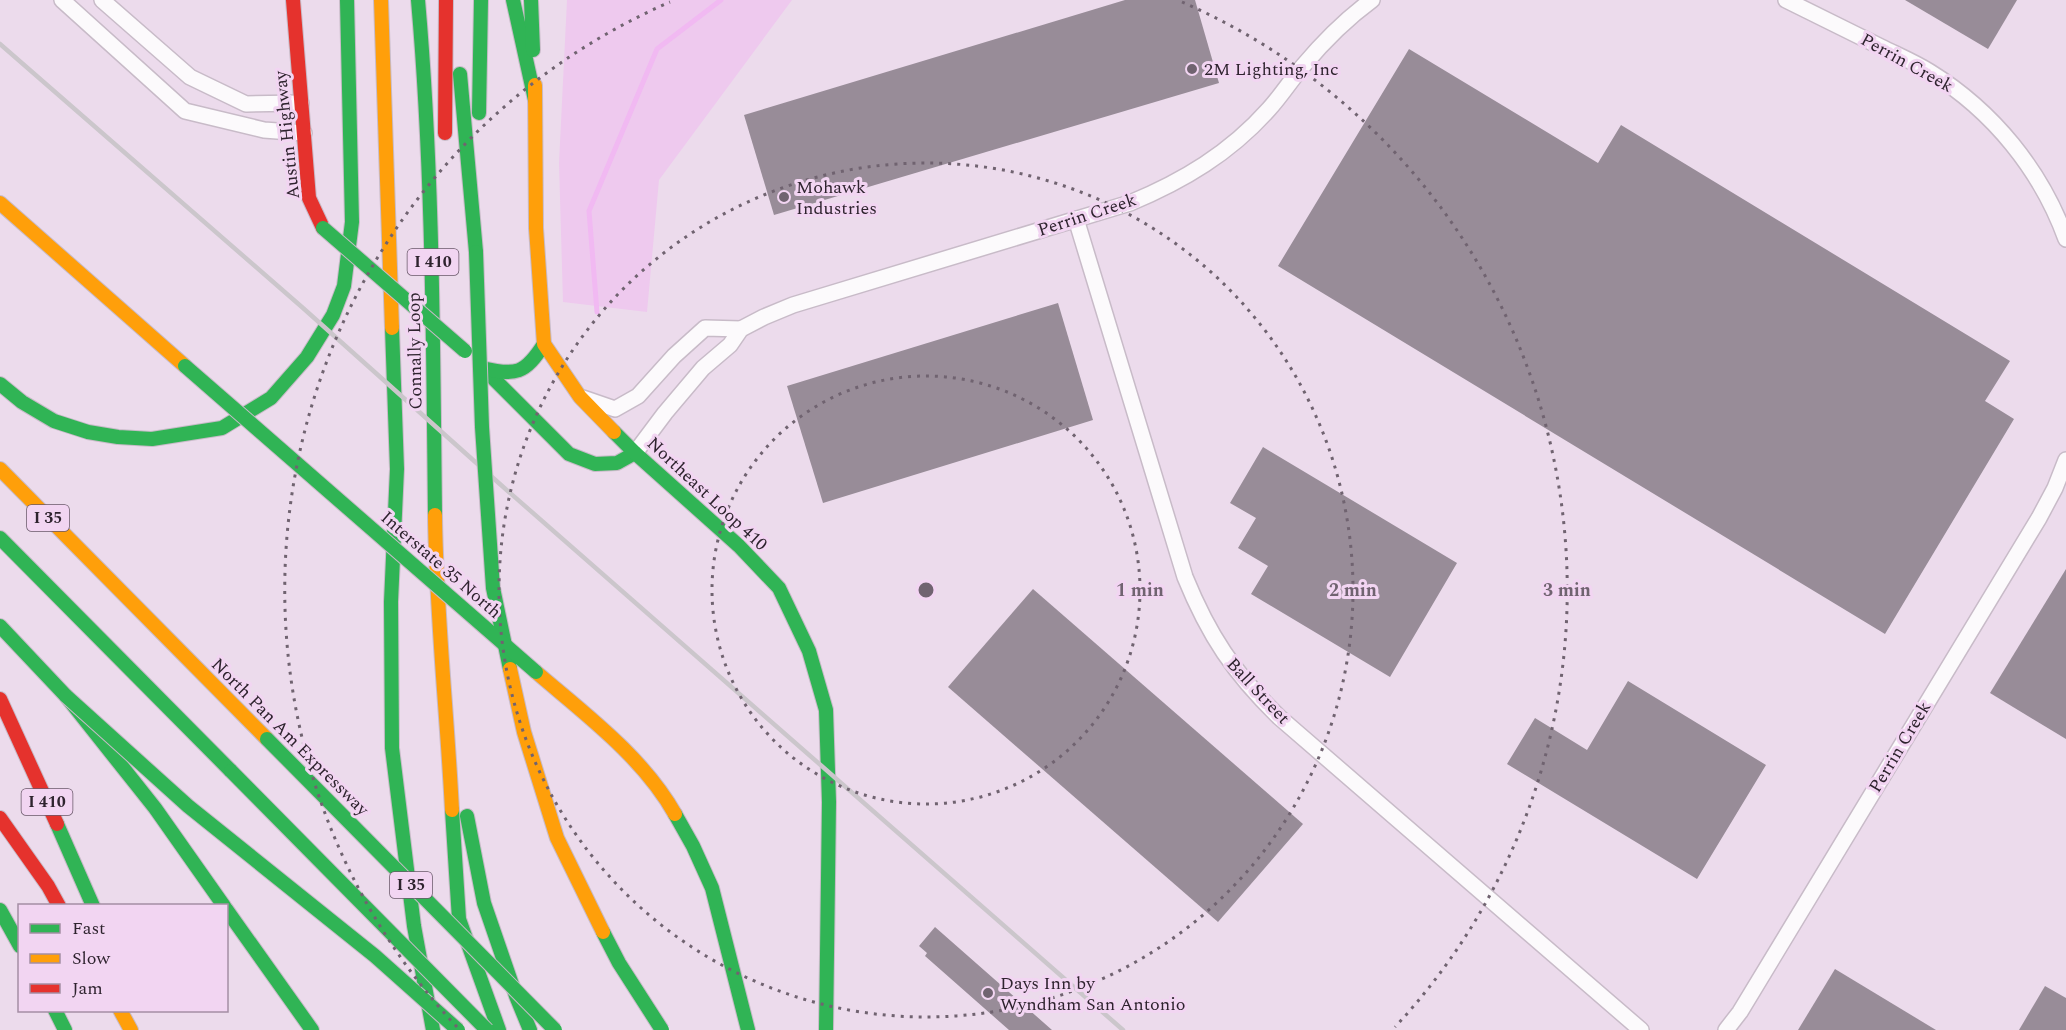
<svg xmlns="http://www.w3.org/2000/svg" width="2066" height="1030" font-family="Spectral,serif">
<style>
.green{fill:#eec9ee}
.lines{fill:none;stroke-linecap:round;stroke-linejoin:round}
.stream{stroke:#f1b9f2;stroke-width:5}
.building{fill:#988c98}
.street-casing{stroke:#c8bbc8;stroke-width:18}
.fast-casing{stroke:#c8bbc8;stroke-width:16}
.slow-casing{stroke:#c8bbc8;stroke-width:16}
.jam-casing{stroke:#c8bbc8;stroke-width:16}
.street{stroke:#fcfafc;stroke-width:15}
.fast{stroke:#30b455;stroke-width:14}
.slow{stroke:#ff9f0a;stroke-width:14}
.jam{stroke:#e5322d;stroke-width:14}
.rail{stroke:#cbc6cb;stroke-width:4.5}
.fast-bridge-casing{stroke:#c8bbc8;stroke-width:16;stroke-linecap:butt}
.slow-bridge-casing{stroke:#c8bbc8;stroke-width:16;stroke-linecap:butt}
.fast-bridge{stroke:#30b455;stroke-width:14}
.slow-bridge{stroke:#ff9f0a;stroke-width:14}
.ring{fill:none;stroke:#706370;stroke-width:3;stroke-dasharray:3 6}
.poi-dot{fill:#706370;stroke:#f2d5f2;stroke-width:2}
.labels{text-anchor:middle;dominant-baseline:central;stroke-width:6;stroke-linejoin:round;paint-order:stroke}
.shield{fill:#f2d5f2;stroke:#695869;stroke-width:1.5}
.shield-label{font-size:16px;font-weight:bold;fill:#2e232e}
.street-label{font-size:18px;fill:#2e232e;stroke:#f2d5f2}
.poi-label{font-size:18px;fill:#2e232e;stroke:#f2d5f2;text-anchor:start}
.centre{fill:#706370;stroke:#f2d5f2;stroke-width:3}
.ring-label{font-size:18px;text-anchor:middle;font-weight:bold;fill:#706370;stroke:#f2d5f2;stroke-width:6;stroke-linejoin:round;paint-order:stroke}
</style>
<rect width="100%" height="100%" fill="#ecdbec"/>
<polygon class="green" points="567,0 792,0 659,180 647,312 563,302 559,163"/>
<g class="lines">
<polyline class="stream" points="597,312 589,211 657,49 721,0"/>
</g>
<g class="building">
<polygon points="1125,0 1195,0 1219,83 774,215 744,115"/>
<polygon points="1905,0 2017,0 1988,49"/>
<polygon points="1409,49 1598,163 1621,125 2010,361 1985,401 2014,419 1885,634 1278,266"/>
<polygon points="1058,303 1093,420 823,503 787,386"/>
<polygon points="1263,447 1457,563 1390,677 1251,594 1268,566 1238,548 1256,518 1230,503"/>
<polygon points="2066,569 2066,739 1990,693"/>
<polygon points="1033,589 1303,824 1218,922 948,687"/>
<polygon points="1628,681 1766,765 1697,879 1507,764 1535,718 1587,750"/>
<polygon points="935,927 1052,1030 1009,1030 925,956 927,953 919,946"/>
<polygon points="1835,969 1936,1030 1798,1030"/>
<polygon points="2045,986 2066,998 2066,1030 2019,1030"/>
</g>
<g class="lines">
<defs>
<g id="street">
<polyline points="62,0 185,111 264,130 304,133"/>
<polyline points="102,0 190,77 246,104 301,103"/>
<path d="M 1786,0 C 1818,16 1849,31 1881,47 C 1897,55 1914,62 1930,72 C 1993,111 2041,170 2066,239"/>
<path d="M 1076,219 L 1185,577 C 1209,636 1234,673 1279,717 L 1641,1030"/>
<polyline points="583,398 615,409 638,396 674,356 705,328 741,329"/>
<path d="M 635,453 L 665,413 L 703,368 L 730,345 L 741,329 L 764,317 L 793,305 L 1130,203 C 1183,181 1230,153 1269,109 C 1281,96 1291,80 1303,66 C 1324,41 1346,19 1372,0"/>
<polyline points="1726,1030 1740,1012 2039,518 2055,488 2066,460"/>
</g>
<g id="fast">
<path d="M 418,0 C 433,171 433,343 435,515"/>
<polyline points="513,0 535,100"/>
<polyline points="531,0 533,50"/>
<polyline points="460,74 476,252"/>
<polyline points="479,113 481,0"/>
<polyline points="392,328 397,469 391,602 392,748 414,926 433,1030"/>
<polyline points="482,367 569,454 595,464 617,463 635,453"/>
<path d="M 482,368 C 516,376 525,374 544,344"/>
<polyline points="0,384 22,402 54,421 88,432 118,437 152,439 222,428 271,398 307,357 333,315 344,286 352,222 347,0"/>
<polyline points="614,432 635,453 739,546 779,588 809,651 826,710 829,802 826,1030"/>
<polyline points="0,538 231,771"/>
<polyline points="0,626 66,696 155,808 224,906"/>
<polyline points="452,810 459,919 499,1030"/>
<polyline points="675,814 693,846 712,888 748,1030"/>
<polyline points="467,816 484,903 516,996 530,1030"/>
<polyline points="57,824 93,906"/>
<polyline points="226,909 312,1030"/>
<polyline points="0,910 20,946"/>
<polyline points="55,1010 65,1030"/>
</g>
<g id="slow">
<polyline points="381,0 392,328"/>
<polyline points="535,85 536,228 544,344 580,397 614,432"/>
<polyline points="0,203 185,366"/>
<polyline points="0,469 267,739"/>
<path d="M 435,515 C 436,613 447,712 452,810"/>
<path d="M 536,672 C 585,714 643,757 675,814"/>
<polyline points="120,1010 131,1030"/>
</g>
<g id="jam">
<polyline points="293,0 309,198 323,228"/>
<polyline points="445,133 446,0"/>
<polyline points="0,699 57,824"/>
<polyline points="0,818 48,886 59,906"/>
</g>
</defs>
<use href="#street" class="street-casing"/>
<use href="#fast" class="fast-casing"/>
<use href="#slow" class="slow-casing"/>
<use href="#jam" class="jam-casing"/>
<use href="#street" class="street"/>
<use href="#fast" class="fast"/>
<use href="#slow" class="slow"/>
<use href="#jam" class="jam"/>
<polyline class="rail" points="0,44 303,308 501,485 1123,1030"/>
<defs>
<g id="fast-bridge">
<polyline points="323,228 465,351"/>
<polyline points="476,252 482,427 493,588 510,669"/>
<polyline points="185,366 536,672"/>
<polyline points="66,696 188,806 375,956 458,1030"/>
<polyline points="267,739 555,1030"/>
<polyline points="231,771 487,1030"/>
<polyline points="603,932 619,963 662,1030"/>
</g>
<polyline id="slow-bridge" points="510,669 524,732 557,838 603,932"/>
</defs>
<use href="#fast-bridge" class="fast-bridge-casing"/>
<use href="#slow-bridge" class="slow-bridge-casing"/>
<use href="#fast-bridge" class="fast-bridge"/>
<use href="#slow-bridge" class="slow-bridge"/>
</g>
<g class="ring">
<circle cx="926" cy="590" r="214"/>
<circle cx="926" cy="590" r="427"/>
<path d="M457 1027A641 641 0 0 1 670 2M1182 2A641 641 0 0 1 1395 1027"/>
</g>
<g class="poi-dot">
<circle cx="1192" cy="69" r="6"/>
<circle cx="784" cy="197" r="6"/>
<circle cx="988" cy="993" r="6"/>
</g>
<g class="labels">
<g class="shield">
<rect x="407.5" y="249" width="51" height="26" rx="4.5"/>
<rect x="27" y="505" width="42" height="26" rx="4.5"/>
<rect x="21.5" y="789" width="51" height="26" rx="4.5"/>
<rect x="390" y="872" width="42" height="26" rx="4.5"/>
</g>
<g class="shield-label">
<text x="433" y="262">I 410</text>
<text x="48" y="518">I 35</text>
<text x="47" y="802">I 410</text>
<text x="411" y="885">I 35</text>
</g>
<g class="street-label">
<text transform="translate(1907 63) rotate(29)">Perrin Creek</text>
<text transform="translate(287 135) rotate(-96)">Austin Highway</text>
<text transform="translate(1087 215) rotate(-18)">Perrin Creek</text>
<text transform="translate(415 351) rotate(-91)">Connally Loop</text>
<text transform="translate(707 494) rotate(43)">Northeast Loop 410</text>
<text transform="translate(441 565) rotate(41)">Interstate 35 North</text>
<text transform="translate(1258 691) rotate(47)">Ball Street</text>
<text transform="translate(290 737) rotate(45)">North Pan Am Expressway</text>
<text transform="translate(1900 747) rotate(-59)">Perrin Creek</text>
</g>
<g class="poi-label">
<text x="1204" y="69">2M Lighting, Inc</text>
<text x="796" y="187">Mohawk<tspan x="796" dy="21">Industries</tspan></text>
<text x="1000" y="983">Days Inn by<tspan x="1000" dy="21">Wyndham San Antonio</tspan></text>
</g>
</g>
<circle cx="926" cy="590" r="9" class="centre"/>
<g class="ring-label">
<text x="1140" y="596">1 min</text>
<text x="1353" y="596">2 min</text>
<text x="1567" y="596">3 min</text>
</g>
<rect x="18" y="904" width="210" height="108" fill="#f2d5f2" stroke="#a48ea4" stroke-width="1.5"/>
<rect x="30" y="924" width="30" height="9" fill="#30b455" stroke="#a48ea4" stroke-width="1.5"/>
<text x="72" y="934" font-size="18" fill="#2e232e">Fast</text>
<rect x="30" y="954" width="30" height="9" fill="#ff9f0a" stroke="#a48ea4" stroke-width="1.5"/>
<text x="72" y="964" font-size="18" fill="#2e232e">Slow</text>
<rect x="30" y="984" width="30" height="9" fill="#e5322d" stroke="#a48ea4" stroke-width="1.5"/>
<text x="72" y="994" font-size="18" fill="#2e232e">Jam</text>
</svg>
